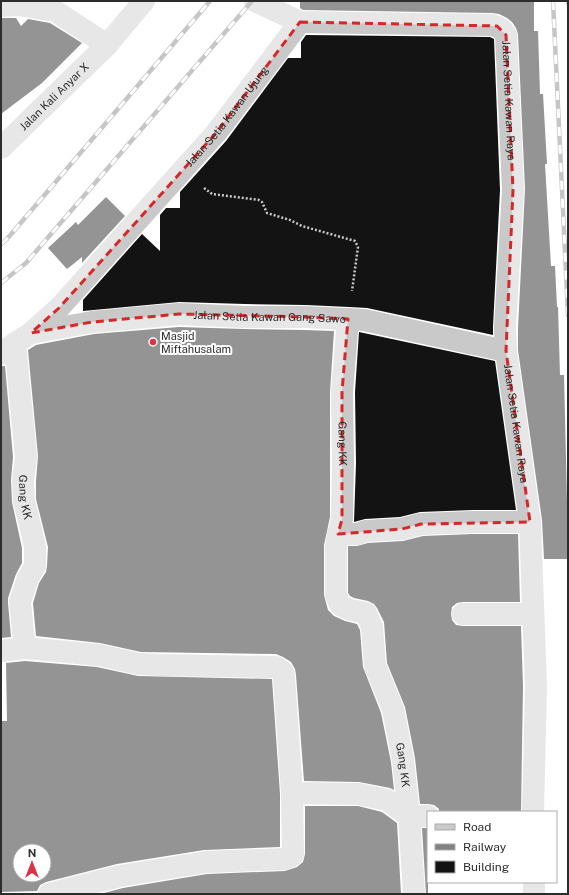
<svg xmlns="http://www.w3.org/2000/svg" width="569" height="895" font-family="'Public Sans',sans-serif">
<style>
.building{fill:#131313;fill-rule:evenodd}
.lines{fill:none;stroke-linecap:round;stroke-linejoin:round}
.path{stroke:#c9c9c9;stroke-width:2.5;stroke-dasharray:2 2;stroke-linecap:butt}
.minor{stroke:#c9c9c9;stroke-width:22}
.rail-casing{stroke:#818181;stroke-width:4.5}
.rail{stroke:#fff;stroke-width:3;stroke-dasharray:9;stroke-linecap:butt}
.marked{fill:none;stroke:#d62828;stroke-width:3;stroke-dasharray:8 5;stroke-linejoin:round}
.poi-dot{fill:#de3246;stroke:#fff;stroke-width:1.5}
.labels{text-anchor:middle;dominant-baseline:central;stroke-width:4;stroke-linejoin:round;paint-order:stroke}
.street-label{font-size:11px;fill:#2c2c2c;stroke:#fff}
.poi-label{font-size:11px;fill:#2c2c2c;stroke:#fff;text-anchor:start}
</style>
<rect width="100%" height="100%" fill="#fff"/>
<g class="building">
<polygon points="300,1 534,1 534,31 538,31 540,94 543,94 547,164 545,164 551,266 555,266 557,307 558,307 560,375 564,375 567,501 568,501 568,559 544,559 542,520 518,350 518,328 525,189 518,34 516,28 512,22 507,18 499,14 492,13 303,10 300,8"/>
<polygon points="1,18 16,18 21,26 28,19 50,23 82,43 42,83 1,114"/>
<polygon points="306,35 490,37 494,39 500,190 493,327 493,335 367,308 349,307 306,305 245,304 179,302 83,311 83,300 142,234 160,251 160,215 166,208 180,208 180,192 226,141 288,58 301,58 301,42"/>
<polygon points="106,197 125,216 82,263 82,257 67,269 48,248 76,222 78,225"/>
<polygon points="179,327 244,329 305,330 334,331 330,392 330,517 324,545 324,595 328,610 334,616 345,621 357,624 360,630 363,667 381,713 391,762 394,790 390,788 359,782 304,781 296,675 295,669 291,662 283,657 276,654 141,652 100,643 36,636 33,603 39,583 46,572 47,566 48,547 36,499 36,481 38,456 28,350 36,345 94,334"/>
<polygon points="359,332 495,361 516,510 473,510 420,512 400,517 365,519 354,522 356,463 355,392"/>
<polygon points="1,366 5,366 13,457 11,480 12,502 22,548 22,563 16,574 8,598 8,603 11,637 1,638"/>
<polygon points="473,534 518,534 520,602 463,602 457,603 452,607 451,614 452,620 456,625 463,626 521,626 523,687 521,811 439,812 439,809 434,805 428,804 420,804 415,758 405,707 387,663 384,622 377,608 374,604 368,601 354,598 350,596 348,593 348,546 357,546 368,543 403,541 423,536"/>
<path d="M 25,661 L 97,667 L 138,676 L 272,679 L 280,794 L 280,847 L 204,850 L 117,864 L 46,882 L 40,885 L 37,891 L 1,892 L 1,721 L 7,721 L 6,663 ZM 20,851 L 44,851 L 44,875 L 20,875 Z"/>
<polygon points="305,806 358,806 382,812 397,823 401,894 100,894 123,888 207,874 285,871 297,867 303,862 305,854"/>
<polygon points="422,828 428,828 428,894 426,894"/>
</g>
<g class="lines">
<polyline class="path" points="204,188 212,194 259,200 262,202 267,213 290,220 302,226 355,241 358,247 352,291"/>
<g class="minor">
<path id="s1" d="M 255,1 L 300,22 L 492,25 C 499,27 502,29 506,35 L 513,190 L 505,328 L 506,351 L 530,522 L 536,687 L 533,812"/>
<polyline points="1,6 18,5 55,11 107,45"/>
<path id="s2" d="M 1,148 L 107,45 L 144,1"/>
<path id="s3" d="M 348,319 L 342,392 L 343,463 L 342,519 L 336,545 L 336,595 L 340,605 L 350,610 L 366,613 L 372,627 L 375,666 L 393,709 L 403,760 L 409,816 L 414,894"/>
<path id="s4" d="M 31,333 L 92,322 L 179,314 L 245,317 L 305,317 L 364,320 L 506,351"/>
<path id="s5" d="M 15,343 L 26,457 L 23,481 L 24,501 L 31,529 L 35,547 L 35,566 L 28,578 L 20,602 L 23,632 L 25,648"/>
<path id="s6" d="M 1,354 L 15,343 L 31,333 L 59,308 L 216,133 L 300,22"/>
<polyline points="338,534 357,534 366,531 402,529 421,524 473,522 530,522"/>
<polyline points="463,614 533,614"/>
<polyline points="1,651 25,648 99,655 139,664 159,665 276,667 283,672 284,677 292,793 293,854 292,856 285,859 206,862 120,876 49,894"/>
<polyline points="292,793 359,794 387,800 409,816 428,816"/>
<polyline points="534,882 534,894"/>
</g>
<defs>
<g id="rail">
<polyline points="553,1 568,315"/>
<polyline points="568,1 568,3"/>
<polyline points="1,244 7,239 210,1"/>
<polyline points="1,283 26,263 252,1"/>
</g>
</defs>
<use href="#rail" class="rail-casing"/>
<use href="#rail" class="rail"/>
</g>
<path d="M0 0H569V895H0ZM 300,22 L 497,26 L 506,35 L 513,190 L 506,351 L 530,522 L 421,524 L 402,529 L 338,534 L 342,519 L 342,392 L 348,319 L 305,317 L 179,314 L 92,322 L 31,333 L 59,308 L 216,133 Z" fill="#fff" fill-opacity=".55" fill-rule="evenodd"/>
<path class="marked" d="M 300,22 L 497,26 L 506,35 L 513,190 L 506,351 L 530,522 L 421,524 L 402,529 L 338,534 L 342,519 L 342,392 L 348,319 L 305,317 L 179,314 L 92,322 L 31,333 L 59,308 L 216,133 Z"/>
<circle class="poi-dot" cx="153" cy="342" r="4"/>
<g class="labels">
<g class="street-label">
<text stroke="none"><textPath href="#s2" startOffset="74">Jalan Kali Anyar X</textPath></text>
<text stroke="none"><textPath href="#s1" startOffset="325">Jalan Setia Kawan Raya</textPath></text>
<text stroke="none"><textPath href="#s6" startOffset="329">Jalan Setia Kawan Ujung</textPath></text>
<text stroke="none"><textPath href="#s4" startOffset="240">Jalan Setia Kawan Gang Sawo</textPath></text>
<text stroke="none"><textPath href="#s1" startOffset="649">Jalan Setia Kawan Raya</textPath></text>
<text stroke="none"><textPath href="#s3" startOffset="125">Gang KK</textPath></text>
<text stroke="none"><textPath href="#s5" startOffset="155">Gang KK</textPath></text>
<text stroke="none"><textPath href="#s3" startOffset="473">Gang KK</textPath></text>
</g>
<g class="poi-label">
<text x="161" y="336">Masjid<tspan x="161" dy="13">Miftahusalam</tspan></text>
</g>
</g>
<rect width="569" height="895" fill="none" stroke="#2c2c2c" stroke-width="4"/>
<rect x="427" y="811" width="130" height="72" fill="#ffffff" stroke="#ababab"/>
<rect x="435" y="824" width="20" height="6" fill="#c9c9c9" stroke="#ababab"/>
<text x="463" y="831" font-size="12" fill="#2c2c2c">Road</text>
<rect x="435" y="844" width="20" height="6" fill="#818181" stroke="#ababab"/>
<text x="463" y="851" font-size="12" fill="#2c2c2c">Railway</text>
<rect x="435" y="861" width="20" height="12" fill="#131313" stroke="#ababab"/>
<text x="463" y="871" font-size="12" fill="#2c2c2c">Building</text>
<g transform="translate(32 863)"><circle r="19" fill="#ffffff" stroke="#ababab"/>
<path d="M0-3L7 15L0 10L-7 15Z" fill="#de3246"/>
<text y="-6" font-size="11" font-weight="bold" text-anchor="middle" fill="#2c2c2c">N</text>
</g>
</svg>
